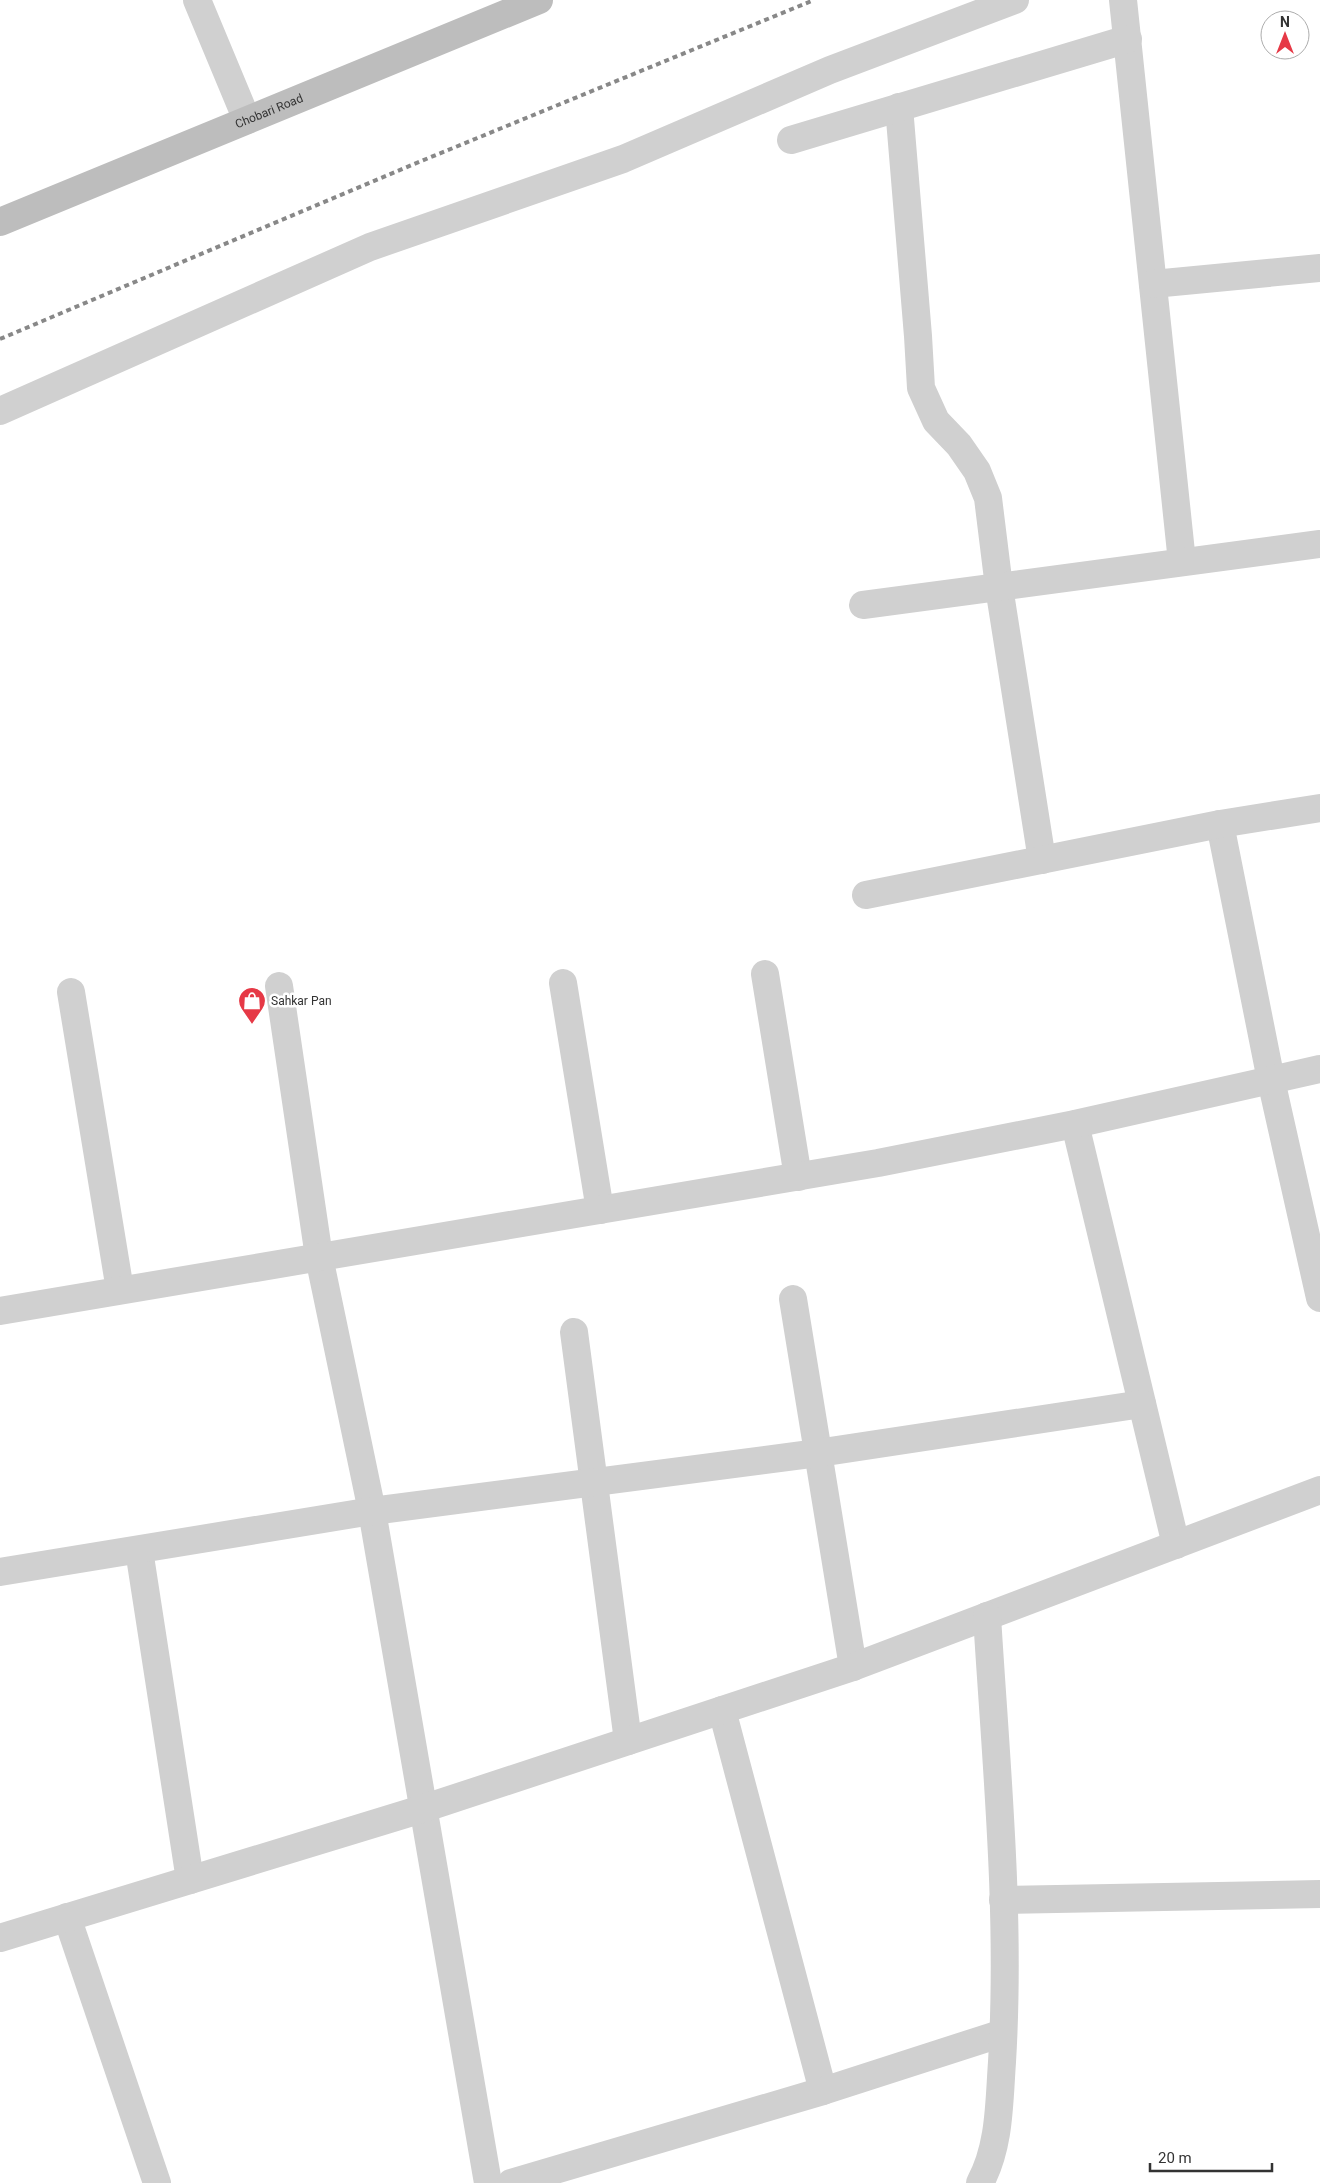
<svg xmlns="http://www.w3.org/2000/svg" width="1320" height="2183" font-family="Roboto,sans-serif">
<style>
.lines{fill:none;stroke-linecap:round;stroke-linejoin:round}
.street{stroke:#d0d0d0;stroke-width:28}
.secondary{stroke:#bdbdbd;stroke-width:28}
.rail{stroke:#888;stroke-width:4;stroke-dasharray:5 4;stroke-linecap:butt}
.labels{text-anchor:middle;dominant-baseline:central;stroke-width:5;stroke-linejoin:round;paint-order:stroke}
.street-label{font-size:12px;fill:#333;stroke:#fff}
.poi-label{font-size:12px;fill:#333;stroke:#fff;text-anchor:start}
</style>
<rect width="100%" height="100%" fill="#fff"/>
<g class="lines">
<g class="street">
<polyline points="197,0 247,120"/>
<polyline points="1123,0 1182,562"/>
<polyline points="899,107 918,336 921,388 936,421 959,445 977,471 988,498 999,587 1042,860"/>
<polyline points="791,140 1128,39"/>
<polyline points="1153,284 1320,268"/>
<polyline points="0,411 370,247 623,159 830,70 1015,0"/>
<polyline points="863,605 1320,544"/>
<polyline points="1220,824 1271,1080 1320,1298"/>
<polyline points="866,895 1220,824 1320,808"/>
<polyline points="765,974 798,1177"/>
<polyline points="563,983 600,1210"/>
<polyline points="279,986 319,1257 372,1511 488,2183"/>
<polyline points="71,992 120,1290"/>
<polyline points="1075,1124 1176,1545"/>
<polyline points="793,1299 853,1667"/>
<polyline points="0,1311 878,1163 1075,1124 1320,1069"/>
<polyline points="574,1332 628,1741"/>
<polyline points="139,1550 190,1880"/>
<polyline points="0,1572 372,1511 818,1453 1142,1404"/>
<polyline points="722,1710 823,2091"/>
<polyline points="1003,1900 1320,1894"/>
<polyline points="67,1917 157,2183"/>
<polyline points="0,1938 422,1809 853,1667 1320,1490"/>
<polyline points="511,2183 823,2091 1003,2033"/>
<path d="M 980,2183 C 1000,2146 999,2103 1002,2062 C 1011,1914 996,1764 987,1616"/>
</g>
<path class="secondary" id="s1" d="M 0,222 L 539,0"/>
<polyline class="rail" points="0,339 414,164 814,0"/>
</g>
<defs>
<symbol id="shop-pin" viewBox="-11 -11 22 30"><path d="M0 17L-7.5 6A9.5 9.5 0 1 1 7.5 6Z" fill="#e63946" stroke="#fff"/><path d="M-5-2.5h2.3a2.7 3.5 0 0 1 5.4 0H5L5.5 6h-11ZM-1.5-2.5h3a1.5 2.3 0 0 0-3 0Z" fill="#fff"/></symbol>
</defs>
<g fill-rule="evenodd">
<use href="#shop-pin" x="236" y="985" width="32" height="43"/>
</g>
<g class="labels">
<g class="street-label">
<text stroke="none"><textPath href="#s1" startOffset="291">Chobari Road</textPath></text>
</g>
<g class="poi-label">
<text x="271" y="1001">Sahkar Pan</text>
</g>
</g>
<g transform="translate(1285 35)"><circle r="24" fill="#ffffff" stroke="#adadad"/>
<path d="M0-4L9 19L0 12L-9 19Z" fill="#e63946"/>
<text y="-8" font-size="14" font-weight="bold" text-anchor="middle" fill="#333333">N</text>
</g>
<path d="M1150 2163v8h122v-8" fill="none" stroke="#333333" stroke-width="2.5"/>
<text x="1158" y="2163" font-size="15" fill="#333333" stroke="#ffffff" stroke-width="4" paint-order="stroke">20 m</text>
</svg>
